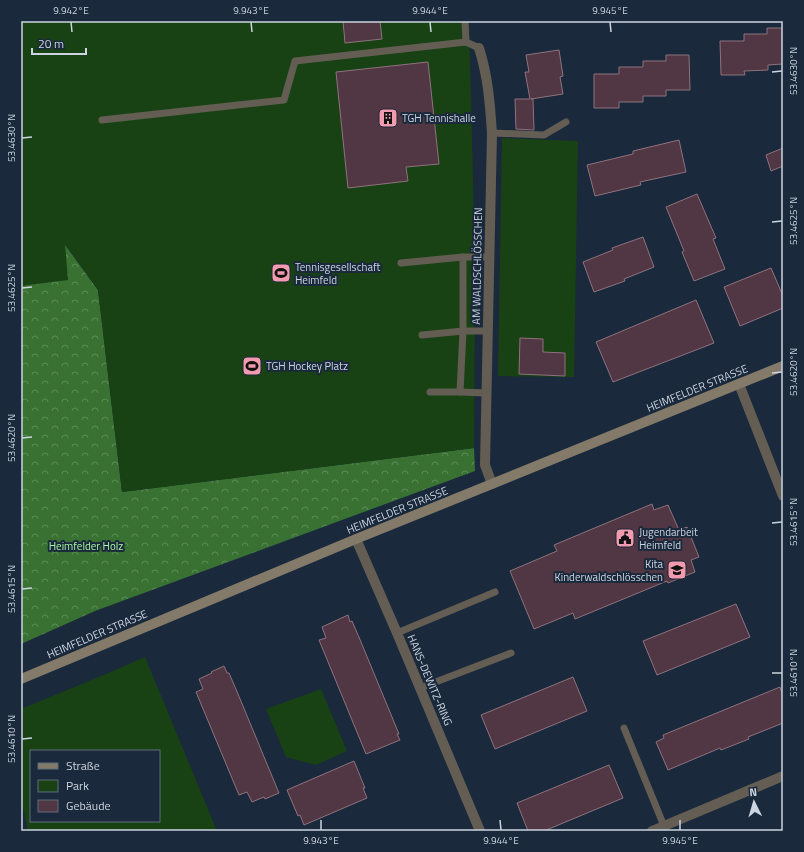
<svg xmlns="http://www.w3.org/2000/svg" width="804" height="852" font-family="'Titillium Web',sans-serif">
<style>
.forest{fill:url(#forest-crowns)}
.park{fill:#194214;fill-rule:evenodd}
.building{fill:#513743;stroke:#8e727e}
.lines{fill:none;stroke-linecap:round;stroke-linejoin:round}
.lane{stroke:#635d53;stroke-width:7}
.street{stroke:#635d53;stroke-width:10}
.secondary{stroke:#847a6a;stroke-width:10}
.ticks{fill:none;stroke:#cbd4e0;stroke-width:1.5}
.labels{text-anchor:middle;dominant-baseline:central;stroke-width:4;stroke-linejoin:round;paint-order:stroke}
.poi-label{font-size:11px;fill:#cbd4e0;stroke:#1a293b;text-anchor:start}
.street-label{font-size:11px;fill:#cbd4e0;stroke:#1a293b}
.park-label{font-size:11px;fill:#a8f79e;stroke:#1a293b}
.neatline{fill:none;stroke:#cbd4e0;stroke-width:1.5}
.ticks-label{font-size:10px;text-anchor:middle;fill:#cbd4e0}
</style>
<defs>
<pattern id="forest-crowns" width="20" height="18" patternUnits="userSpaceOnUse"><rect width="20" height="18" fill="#397132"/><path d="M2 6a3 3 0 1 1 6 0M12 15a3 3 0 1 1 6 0" fill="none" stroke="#5d8b59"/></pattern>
</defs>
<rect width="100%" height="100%" fill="#1a293b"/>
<polygon class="forest" points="21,21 63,242 98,290 122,492 474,448 475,471 95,611 21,644"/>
<g class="park">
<polygon points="21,21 469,21 475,256 474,448 122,492 98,290 65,244 68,280 21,286"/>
<polygon points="502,138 578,141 574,377 498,376"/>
<path d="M 145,657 L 217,831 L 28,831 L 21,798 L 21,709 L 106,674 ZM 31,751 L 159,751 L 159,821 L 31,821 Z"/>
<polygon points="321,689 347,751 316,765 286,757 266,709"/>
</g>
<g class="building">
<polygon points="343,21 380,21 382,39 345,43"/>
<polygon points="767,28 783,28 783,64 768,65 768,70 744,71 745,75 721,75 720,41 744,41 744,34 767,34"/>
<polygon points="559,50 563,76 560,77 563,94 531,99 533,99 534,130 516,129 515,99 530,99 525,72 529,72 526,55"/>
<polygon points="666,55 689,55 690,90 666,90 666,96 643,96 643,102 619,102 619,108 594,108 594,74 619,74 619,67 643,67 643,61 666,61"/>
<polygon points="428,62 439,164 406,167 408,181 348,188 336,72"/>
<polygon points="679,140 686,172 640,182 641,185 595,196 587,165 633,154 633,151"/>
<polygon points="783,148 783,166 771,171 766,155"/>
<polygon points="697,194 716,238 713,239 725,269 694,281 682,252 684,251 666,207"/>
<polygon points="643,237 654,267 624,279 625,281 594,292 583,262 613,250 612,248"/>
<polygon points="771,268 783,296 783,308 740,326 724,287"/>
<polygon points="696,300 714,343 613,382 596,342"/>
<polygon points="520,338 543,339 543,352 565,353 565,376 519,374"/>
<polygon points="652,504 654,510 668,505 679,530 687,527 699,557 691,560 695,572 668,583 667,581 575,619 573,613 534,629 510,571 557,551 554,545"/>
<polygon points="736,604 750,637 657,675 643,641"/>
<polygon points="348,615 350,622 352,621 361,642 399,734 397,734 400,740 366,754 319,640 326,638 322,627"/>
<polygon points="224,666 227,673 229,673 238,694 279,793 265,799 264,797 252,802 247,792 239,795 196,692 203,689 199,679 212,673 211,672"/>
<polygon points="573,677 587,711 495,749 481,715"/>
<polygon points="780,687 783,696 783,723 748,737 749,739 721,750 720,748 668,770 656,742 664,738 663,735"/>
<polygon points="354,761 365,788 363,788 367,798 304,825 300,815 298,816 287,790"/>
<polygon points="609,765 623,798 544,831 528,831 517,803"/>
</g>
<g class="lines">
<g class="lane">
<polyline points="465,21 466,42"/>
<polyline points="102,120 284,100 295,61 466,42 479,48"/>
<polyline points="492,133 544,135 566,122"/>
<polyline points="401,263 463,257"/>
<polyline points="422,335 463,331 463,257 490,257"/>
<polyline points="430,392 460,392 486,393"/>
<polyline points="460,392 463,331 488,331"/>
<polyline points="397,633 495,592"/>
<polyline points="420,688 511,653"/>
<polyline points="624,728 664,826"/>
</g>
<g class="street">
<path d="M 479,48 C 488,76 490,104 492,133 L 485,465 L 492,484"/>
<polyline points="739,384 783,496"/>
<polyline points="356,539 397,633 480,831"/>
<polyline points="652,831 783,776"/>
</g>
<polyline class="secondary" points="21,679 356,539 783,366"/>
</g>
<path class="ticks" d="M 71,22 L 72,32M 251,22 L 252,32M 430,22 L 431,32M 610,22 L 611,32M 772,72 L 782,71M 22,138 L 32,137M 772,222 L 782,221M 22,288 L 32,287M 772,373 L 782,372M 22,438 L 32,437M 772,523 L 782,522M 22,589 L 32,588M 772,673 L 782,673M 22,739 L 32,738M 321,820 L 321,830M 500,820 L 501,830M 680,820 L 680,830"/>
<defs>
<symbol id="building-square" viewBox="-11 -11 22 22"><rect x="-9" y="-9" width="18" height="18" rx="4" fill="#f29aae" stroke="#1a293b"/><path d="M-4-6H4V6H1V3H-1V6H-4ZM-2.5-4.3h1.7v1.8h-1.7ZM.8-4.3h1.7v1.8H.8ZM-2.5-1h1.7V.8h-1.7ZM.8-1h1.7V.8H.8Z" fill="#111"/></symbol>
<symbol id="stadium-square" viewBox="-11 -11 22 22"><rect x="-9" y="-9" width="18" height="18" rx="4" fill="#f29aae" stroke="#1a293b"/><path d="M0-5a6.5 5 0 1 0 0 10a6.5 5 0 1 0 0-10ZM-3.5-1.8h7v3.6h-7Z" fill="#111"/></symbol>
<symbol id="civic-square" viewBox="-11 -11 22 22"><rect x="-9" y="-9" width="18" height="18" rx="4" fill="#f29aae" stroke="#1a293b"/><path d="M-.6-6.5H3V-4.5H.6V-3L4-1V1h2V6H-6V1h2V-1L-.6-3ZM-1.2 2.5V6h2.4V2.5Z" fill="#111"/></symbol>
<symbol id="school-square" viewBox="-11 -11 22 22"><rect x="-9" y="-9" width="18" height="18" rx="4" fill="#f29aae" stroke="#1a293b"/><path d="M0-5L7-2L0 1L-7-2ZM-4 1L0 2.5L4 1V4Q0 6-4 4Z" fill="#111"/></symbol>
</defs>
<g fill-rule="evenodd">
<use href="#building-square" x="377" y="107" width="22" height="22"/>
<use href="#stadium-square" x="270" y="262" width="22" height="22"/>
<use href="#stadium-square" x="241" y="355" width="22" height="22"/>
<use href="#civic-square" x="614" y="527" width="22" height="22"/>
<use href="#school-square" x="666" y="559" width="22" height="22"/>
</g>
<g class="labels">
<g class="poi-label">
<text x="402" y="118">TGH Tennishalle</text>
<text x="295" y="267">Tennisgesellschaft<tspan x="295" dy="13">Heimfeld</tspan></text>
<text x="266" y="366">TGH Hockey Platz</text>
<text x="639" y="532">Jugendarbeit<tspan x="639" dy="13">Heimfeld</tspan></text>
<text x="663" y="564" text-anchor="end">Kita<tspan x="663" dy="13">Kinderwaldschlösschen</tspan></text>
</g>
<g class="street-label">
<text transform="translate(477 266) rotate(-89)">AM WALDSCHLÖSSCHEN</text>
<text transform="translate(697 388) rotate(-22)">HEIMFELDER STRASSE</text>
<text transform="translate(397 510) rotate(-22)">HEIMFELDER STRASSE</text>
<text transform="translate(97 634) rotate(-23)">HEIMFELDER STRASSE</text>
<text transform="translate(430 680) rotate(67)">HANS-DEWITZ-RING</text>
</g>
<g class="park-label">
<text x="86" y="546">Heimfelder Holz</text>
</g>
</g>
<rect width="804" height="852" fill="none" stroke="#1a293b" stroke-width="44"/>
<rect x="30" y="750" width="130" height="72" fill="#1a293b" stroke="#616d7d"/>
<rect x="38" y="763" width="20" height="6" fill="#847a6a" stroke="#616d7d"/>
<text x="66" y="770" font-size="12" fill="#cbd4e0">Straße</text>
<rect x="38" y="780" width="20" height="12" fill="#194214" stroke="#616d7d"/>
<text x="66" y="790" font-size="12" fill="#cbd4e0">Park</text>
<rect x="38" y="800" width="20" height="12" fill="#513743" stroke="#616d7d"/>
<text x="66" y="810" font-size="12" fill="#cbd4e0">Gebäude</text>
<g transform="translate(754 802) rotate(355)" stroke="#1a293b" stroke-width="3" paint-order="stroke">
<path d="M0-3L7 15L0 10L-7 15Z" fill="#cbd4e0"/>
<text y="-6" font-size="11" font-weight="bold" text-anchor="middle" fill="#cbd4e0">N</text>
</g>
<path d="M32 48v6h54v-6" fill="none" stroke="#cbd4e0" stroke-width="2"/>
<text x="38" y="48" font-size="12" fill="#cbd4e0" stroke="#1a293b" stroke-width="3" paint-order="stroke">20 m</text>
<rect x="22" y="22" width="760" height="808" class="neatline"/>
<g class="ticks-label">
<text x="71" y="14">9.942°E</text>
<text x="251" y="14">9.943°E</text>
<text x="430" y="14">9.944°E</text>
<text x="610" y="14">9.945°E</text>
<text transform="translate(793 71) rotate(-90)" y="4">53.4630°N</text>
<text transform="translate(11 138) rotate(-90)" y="4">53.4630°N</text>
<text transform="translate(793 221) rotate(-90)" y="4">53.4625°N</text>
<text transform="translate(11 288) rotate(-90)" y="4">53.4625°N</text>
<text transform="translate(793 372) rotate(-90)" y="4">53.4620°N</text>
<text transform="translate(11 438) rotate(-90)" y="4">53.4620°N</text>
<text transform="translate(793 522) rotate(-90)" y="4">53.4615°N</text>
<text transform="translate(11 589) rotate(-90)" y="4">53.4615°N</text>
<text transform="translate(793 673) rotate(-90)" y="4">53.4610°N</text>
<text transform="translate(11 739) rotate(-90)" y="4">53.4610°N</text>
<text x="321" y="844">9.943°E</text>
<text x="501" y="844">9.944°E</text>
<text x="680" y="844">9.945°E</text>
</g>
</svg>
